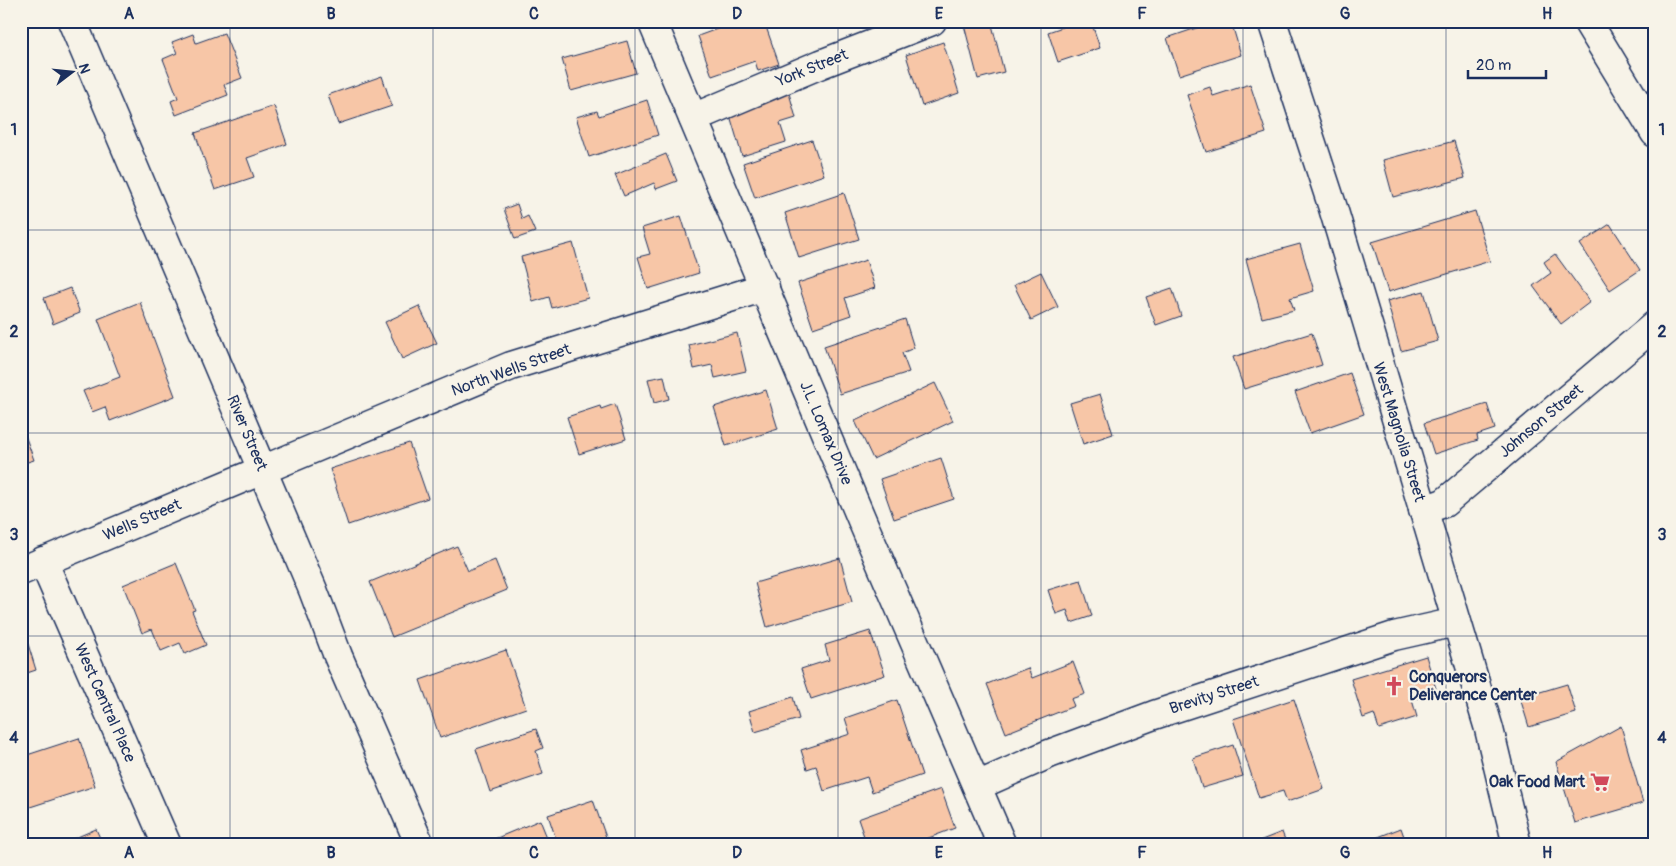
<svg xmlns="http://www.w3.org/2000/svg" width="1676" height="866" font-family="Pangolin,sans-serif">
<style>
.building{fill:#f7c6a7;stroke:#1b2f5e}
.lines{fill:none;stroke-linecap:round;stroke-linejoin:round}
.minor-casing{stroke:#1b2f5e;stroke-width:31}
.minor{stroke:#f7f3e8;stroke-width:28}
.grid{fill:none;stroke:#1b2f5e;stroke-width:1;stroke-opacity:0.55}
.labels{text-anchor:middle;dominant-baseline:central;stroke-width:4.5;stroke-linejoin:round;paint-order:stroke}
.street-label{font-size:16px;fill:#1b2f5e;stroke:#f7f3e8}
.poi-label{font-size:16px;font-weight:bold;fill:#1b2f5e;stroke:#f7f3e8;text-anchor:start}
.neatline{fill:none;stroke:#1b2f5e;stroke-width:2}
.grid-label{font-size:16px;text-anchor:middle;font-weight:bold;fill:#1b2f5e}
</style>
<rect width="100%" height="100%" fill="#f7f3e8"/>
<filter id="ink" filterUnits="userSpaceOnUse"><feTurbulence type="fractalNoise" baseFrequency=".02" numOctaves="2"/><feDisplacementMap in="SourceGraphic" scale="10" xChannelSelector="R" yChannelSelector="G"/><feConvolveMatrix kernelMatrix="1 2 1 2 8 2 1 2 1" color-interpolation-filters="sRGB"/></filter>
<g filter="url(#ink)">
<g class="building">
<polygon points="739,21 764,21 779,64 758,71 755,61 712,76 698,36"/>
<polygon points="977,21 991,21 1004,72 978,79 964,25"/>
<polygon points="1080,21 1091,21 1100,48 1058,62 1048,32"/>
<polygon points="1217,21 1231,21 1241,55 1179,75 1167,38"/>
<polygon points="224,33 242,78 224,85 228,95 176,115 171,101 178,98 163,59 177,53 172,42 193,34 196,43"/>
<polygon points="627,41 636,73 571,91 562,59"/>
<polygon points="943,42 959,93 922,106 906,55"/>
<polygon points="382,76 392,106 338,124 328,95"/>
<polygon points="1250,84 1266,133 1206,152 1187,95 1210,87 1213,96"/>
<polygon points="789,93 796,118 780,123 786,142 742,156 729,112"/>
<polygon points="647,100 658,135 589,157 576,117 597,111 599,116"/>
<polygon points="274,106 287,144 247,158 254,177 215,190 195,133"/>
<polygon points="812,140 824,175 755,198 743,163"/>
<polygon points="1454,141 1465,178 1393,197 1383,160"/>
<polygon points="666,154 677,181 656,189 654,183 624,196 615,175"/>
<polygon points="844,193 859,239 799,258 785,213"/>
<polygon points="517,204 522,219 528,216 535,232 515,239 504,209"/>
<polygon points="1475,211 1490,261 1388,292 1372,242"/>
<polygon points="681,216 699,273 648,289 638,257 650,254 642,228"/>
<polygon points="1610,224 1640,270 1610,290 1580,244"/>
<polygon points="573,243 588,298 552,308 549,297 533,302 521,257"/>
<polygon points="1300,244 1314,291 1290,298 1294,310 1262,318 1246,259"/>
<polygon points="1555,254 1590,302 1561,324 1533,286 1551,273 1544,262"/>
<polygon points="866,260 875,288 845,298 851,315 813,328 798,283"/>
<polygon points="1041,272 1058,307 1031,320 1014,285"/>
<polygon points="70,288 80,313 53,324 44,298"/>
<polygon points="1172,288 1181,316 1156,325 1146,297"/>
<polygon points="1424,291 1438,341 1401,351 1387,301"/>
<polygon points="140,302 175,396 110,421 105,407 92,412 83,391 120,377 98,319"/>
<polygon points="419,306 437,343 402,359 385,322"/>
<polygon points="905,319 914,348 902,353 909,372 840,394 824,346"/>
<polygon points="737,333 746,371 715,378 712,365 694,369 689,345"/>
<polygon points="1312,333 1322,365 1244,389 1233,357"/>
<polygon points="1350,373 1364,414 1310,433 1295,392"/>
<polygon points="664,376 669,399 654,403 648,379"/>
<polygon points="935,383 953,421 873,459 855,421"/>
<polygon points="766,390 778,429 726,446 714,407"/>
<polygon points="1100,394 1113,434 1083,444 1070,403"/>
<polygon points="615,404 626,439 579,454 567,417 600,406 601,409"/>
<polygon points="1487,404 1495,429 1477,435 1478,440 1434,454 1424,423"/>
<polygon points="21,424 34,460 21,464"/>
<polygon points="409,443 428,498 348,525 330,469"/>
<polygon points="941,458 954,499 894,519 880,479"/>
<polygon points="457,546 468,571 495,560 507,590 392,637 370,582"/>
<polygon points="840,558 852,602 767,627 755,583"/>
<polygon points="176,563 195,610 192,611 206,645 185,654 180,643 161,651 152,629 142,633 123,585"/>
<polygon points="1081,580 1092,616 1071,623 1067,610 1056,614 1048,590"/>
<polygon points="21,631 24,631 36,670 21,675"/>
<polygon points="870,631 885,675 811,699 801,669 829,660 825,645"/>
<polygon points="506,650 526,708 440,738 420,680"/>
<polygon points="1426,656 1437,692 1412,700 1417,717 1379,729 1374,714 1363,718 1351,679"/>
<polygon points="1073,662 1085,694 1071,699 1074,706 1006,733 987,684 1028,668 1032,678"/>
<polygon points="1567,684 1576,713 1529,727 1520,698"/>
<polygon points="793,697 799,719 755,732 749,711"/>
<polygon points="1294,699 1324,789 1287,802 1283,791 1259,798 1233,719"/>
<polygon points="897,700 922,775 872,792 867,777 824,791 816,766 807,769 801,750 850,734 845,718"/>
<polygon points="1621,726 1643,803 1575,823 1556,762"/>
<polygon points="536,729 543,748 536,751 543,774 490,792 476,749"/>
<polygon points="79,738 95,786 27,808 21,790 21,757"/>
<polygon points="1233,745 1243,776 1202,788 1193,758"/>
<polygon points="941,789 955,828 910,845 867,845 858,819"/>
<polygon points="593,800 608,843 602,845 558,845 548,815"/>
<polygon points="540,820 550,845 480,845"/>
<polygon points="1401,828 1407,845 1358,845"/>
<polygon points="96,829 103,845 59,845"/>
<polygon points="1282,832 1287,845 1249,845"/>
</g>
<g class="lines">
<defs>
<g id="minor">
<polyline points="72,21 313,590 338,656 420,845"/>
<polyline points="652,21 864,525 1002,845"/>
<polyline points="1272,21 1333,208 1489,729 1517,845"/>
<polyline points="1587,21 1655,133"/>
<polyline points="693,118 821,64 932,21"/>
<polyline points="1423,510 1444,503 1655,325"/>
<polyline points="43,561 167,845"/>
<polyline points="21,571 511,366 765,287"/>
<polyline points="977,786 1049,754 1154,715 1394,636 1456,622"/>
</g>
</defs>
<use href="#minor" class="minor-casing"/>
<use href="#minor" class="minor"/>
</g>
</g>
<path class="grid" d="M 230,21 L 230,845M 433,21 L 433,845M 635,21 L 635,845M 838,21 L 838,845M 1041,21 L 1041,845M 1243,21 L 1243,845M 1446,21 L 1446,845M 21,230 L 1655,230M 21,433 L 1655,433M 21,636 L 1655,636"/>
<defs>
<symbol id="church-bare" viewBox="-9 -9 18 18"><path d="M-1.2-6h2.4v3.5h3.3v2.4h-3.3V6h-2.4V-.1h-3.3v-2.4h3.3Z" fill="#d1495b" stroke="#f7f3e8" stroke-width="2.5" paint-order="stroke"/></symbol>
<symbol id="supermarket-bare" viewBox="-9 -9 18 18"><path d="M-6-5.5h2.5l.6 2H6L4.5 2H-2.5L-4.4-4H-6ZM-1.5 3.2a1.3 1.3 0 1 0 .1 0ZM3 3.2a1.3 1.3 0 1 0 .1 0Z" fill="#d1495b" stroke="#f7f3e8" stroke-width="2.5" paint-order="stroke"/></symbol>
</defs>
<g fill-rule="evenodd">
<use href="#church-bare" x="1380" y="672" width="28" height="28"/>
<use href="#supermarket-bare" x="1586" y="768" width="28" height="28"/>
</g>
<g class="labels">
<g class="street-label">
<text transform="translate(812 68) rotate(-22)">York Street</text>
<text transform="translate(511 370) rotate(-20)">North Wells Street</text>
<text transform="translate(1541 421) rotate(-40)">Johnson Street</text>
<text transform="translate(1399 432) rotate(73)">West Magnolia Street</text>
<text transform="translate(247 433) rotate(67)">River Street</text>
<text transform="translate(826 433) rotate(67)">J.L. Lomax Drive</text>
<text transform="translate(142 520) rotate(-23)">Wells Street</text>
<text transform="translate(1214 695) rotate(-18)">Brevity Street</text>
<text transform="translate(105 703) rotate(66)">West Central Place</text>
</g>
<g class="poi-label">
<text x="1409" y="677">Conquerors<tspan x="1409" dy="18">Deliverance Center</tspan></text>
<text x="1585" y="782" text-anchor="end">Oak Food Mart</text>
</g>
</g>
<rect width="1676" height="866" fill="none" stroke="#f7f3e8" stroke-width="55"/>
<g transform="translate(72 72) rotate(74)" stroke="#f7f3e8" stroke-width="4" paint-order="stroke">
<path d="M0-4L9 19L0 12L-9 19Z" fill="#1b2f5e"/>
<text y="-8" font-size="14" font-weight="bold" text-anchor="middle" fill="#1b2f5e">N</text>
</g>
<path d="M1468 70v8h78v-8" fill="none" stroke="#1b2f5e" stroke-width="2.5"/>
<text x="1476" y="70" font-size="15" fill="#1b2f5e" stroke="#f7f3e8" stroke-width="4" paint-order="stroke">20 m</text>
<rect x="28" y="28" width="1620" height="810" class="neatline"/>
<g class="grid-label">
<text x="129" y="19">A</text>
<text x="331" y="19">B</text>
<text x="534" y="19">C</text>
<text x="737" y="19">D</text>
<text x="939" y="19">E</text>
<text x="1142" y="19">F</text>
<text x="1345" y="19">G</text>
<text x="1547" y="19">H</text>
<text x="14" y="135">1</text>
<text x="1662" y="135">1</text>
<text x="14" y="337">2</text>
<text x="1662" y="337">2</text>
<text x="14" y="540">3</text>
<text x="1662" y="540">3</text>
<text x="14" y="743">4</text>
<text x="1662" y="743">4</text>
<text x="129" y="858">A</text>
<text x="331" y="858">B</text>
<text x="534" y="858">C</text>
<text x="737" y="858">D</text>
<text x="939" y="858">E</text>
<text x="1142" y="858">F</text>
<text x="1345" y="858">G</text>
<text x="1547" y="858">H</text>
</g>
</svg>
